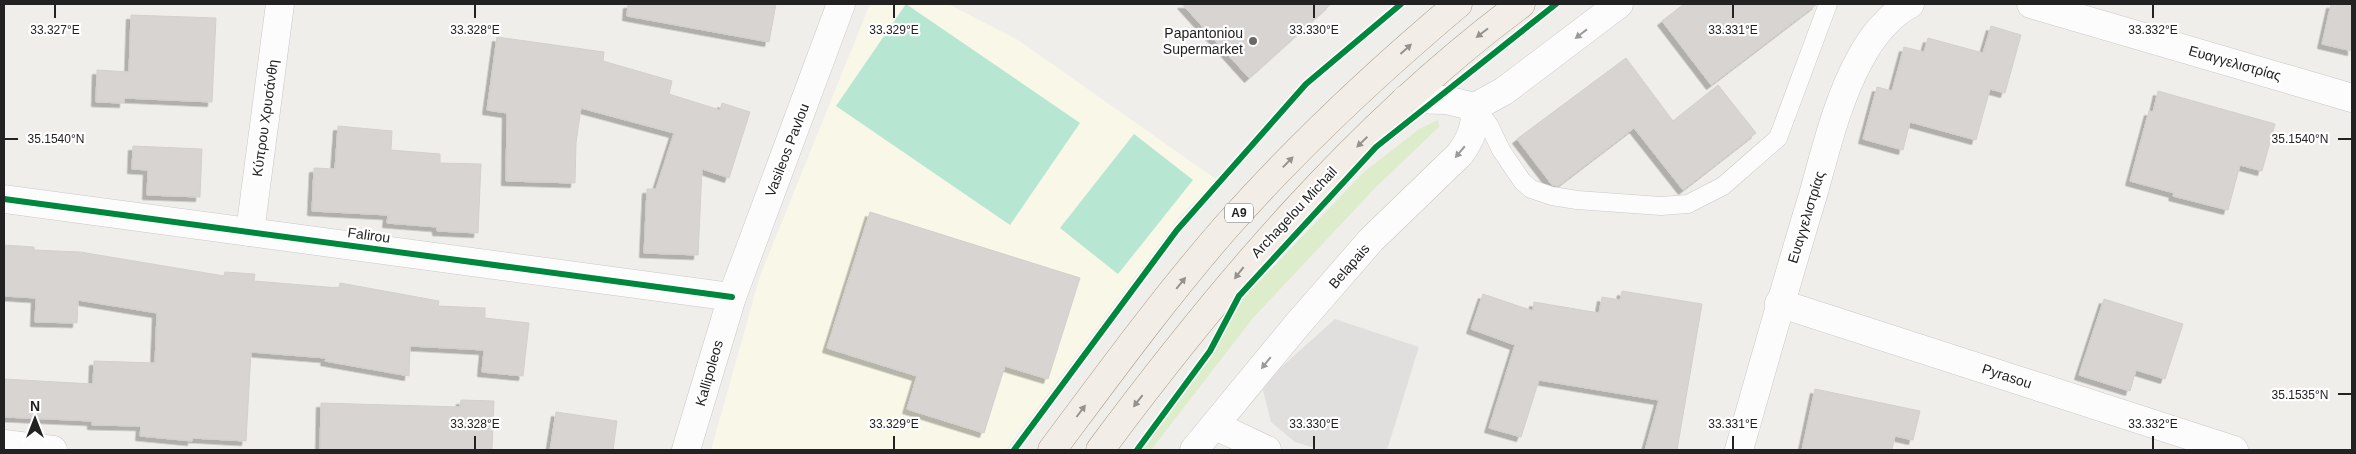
<svg xmlns="http://www.w3.org/2000/svg" width="2356" height="454" font-family="Helvetica,sans-serif">
<style>
.education{fill:#f8f7e8}
.grass{fill:#ddeccb}
.pitch{fill:#b7e6d2}
.parking{fill:#e0dfde}
.building{fill:#d7d4d2;stroke:#d3d0cc;filter:url(#shadow)}
.lines{fill:none;stroke-linecap:round;stroke-linejoin:round}
.lane-casing{stroke:#c9c8c7;stroke-width:19}
.street-casing{stroke:#c9c8c7;stroke-width:29}
.primary-casing{stroke:#a79c86;stroke-width:29}
.lane{stroke:#fdfcfc;stroke-width:18}
.street{stroke:#fdfcfc;stroke-width:28}
.primary{stroke:#f3ede7;stroke-width:28}
.cycleway-casing{stroke:#fff;stroke-width:9}
.cycleway{stroke:#00873e;stroke-width:6}
.oneway{fill:#95928e}
.oneway2{fill:#9a9a9a}
.ticks{fill:none;stroke:#222;stroke-width:2}
.poi-dot{fill:#6a6968;stroke:#fff;stroke-width:2}
.labels{text-anchor:middle;dominant-baseline:central;stroke-width:4.5;stroke-linejoin:round;paint-order:stroke}
.shield{fill:#fff;stroke:#646464;stroke-width:1}
.shield-label{font-size:12px;font-weight:bold;fill:#222}
.poi-label{font-size:14px;fill:#222;stroke:#fff;text-anchor:end}
.street-label{font-size:14px;fill:#222;stroke:#fff}
.ticks-label{font-size:12px;text-anchor:middle;fill:#222;stroke:#fff;stroke-width:4.5;stroke-linejoin:round;paint-order:stroke}
</style>
<defs>
<filter id="shadow"><feDropShadow dx="-4.5" dy="4.5" stdDeviation="0" flood-color="#0004"/></filter>
</defs>
<rect width="100%" height="100%" fill="#f0eeeb"/>
<polygon class="education" points="870,4 948,4 1018,40 1217,180 1182,214 1006,450 711,450 760,276"/>
<polygon class="grass" points="1438,120 1439,127 1376,187 1253,318 1151,450 1143,450 1211,354 1245,296 1364,172 1419,129"/>
<g class="pitch">
<polygon points="906,4 1080,123 1010,225 836,106"/>
<polygon points="1134,134 1193,180 1118,274 1060,228"/>
</g>
<polygon class="parking" points="1335,319 1419,347 1387,450 1321,450 1295,442 1271,422 1263,390 1277,371"/>
<g class="building">
<polygon points="628,4 776,4 769,42 627,16"/>
<polygon points="1182,4 1331,4 1249,78"/>
<polygon points="1684,4 1817,4 1711,85 1662,21"/>
<polygon points="2331,4 2352,4 2352,51 2322,44"/>
<polygon points="131,15 216,18 212,102 124,98 124,103 96,102 97,70 129,72"/>
<polygon points="1991,26 2021,35 2005,93 1990,89 1976,140 1910,122 1903,150 1863,139 1877,87 1892,91 1904,47 1924,52 1928,38 1983,53"/>
<polygon points="497,37 604,52 603,61 672,81 669,94 720,110 722,103 750,112 729,178 702,169 698,255 644,253 647,189 656,189 674,133 581,108 576,143 575,183 506,181 507,113 487,110"/>
<polygon points="1626,58 1673,121 1718,85 1756,133 1683,190 1634,128 1558,186 1552,185 1517,139"/>
<polygon points="2158,91 2275,124 2262,171 2240,165 2228,210 2173,196 2174,193 2130,181 2149,111 2153,112"/>
<polygon points="338,126 392,131 391,150 440,154 440,163 481,164 478,233 437,231 437,227 387,223 388,215 312,211 314,168 335,169"/>
<polygon points="133,146 202,149 200,197 147,195 148,170 132,169"/>
<polygon points="870,212 1080,278 1048,379 1005,366 984,433 907,409 917,376 827,348"/>
<polygon points="4,245 34,247 34,250 80,252 224,276 225,272 255,274 254,281 339,288 340,283 439,301 438,306 485,308 485,318 529,323 523,376 482,372 484,350 410,346 409,376 325,361 326,358 251,352 246,441 192,438 192,441 140,436 141,426 92,425 92,421 4,417 4,379 93,384 94,361 155,363 157,313 78,300 77,323 35,322 36,298 4,296"/>
<polygon points="1622,291 1702,304 1677,450 1645,450 1659,400 1539,380 1521,437 1489,428 1515,345 1471,329 1483,294 1533,311 1534,302 1599,313 1602,297 1620,300"/>
<polygon points="2104,299 2183,324 2165,379 2136,370 2130,391 2079,375"/>
<polygon points="1815,389 1920,411 1913,440 1895,436 1892,450 1802,450"/>
<polygon points="461,400 494,401 492,450 320,450 321,403 460,407"/>
<polygon points="556,412 617,421 613,450 550,450"/>
</g>
<g class="lines">
<defs>
<polyline id="lane" points="1475,107 1489,125 1501,150 1522,181 1531,189 1552,196 1577,200 1661,206 1688,204 1723,186 1778,138 1828,4"/>
<g id="street">
<polyline points="2031,4 2352,98"/>
<polyline points="1406,99 1446,100 1475,107 1504,91 1619,4"/>
<polyline points="4,199 732,297"/>
<polyline points="250,232 280,4"/>
<polyline points="1779,303 2234,450"/>
<polyline points="1216,426 1267,450"/>
<polyline points="4,444 53,450"/>
<polyline points="686,450 732,297 841,4"/>
<path d="M 1194,450 L 1297,325 L 1371,240 L 1460,154 C 1471,139 1476,126 1475,107"/>
<path d="M 1739,450 C 1763,365 1787,280 1813,195 C 1826,149 1837,101 1860,59 C 1871,38 1889,15 1910,4"/>
</g>
<g id="primary">
<path d="M 1052,450 C 1108,375 1164,298 1226,227 C 1297,147 1376,73 1458,4"/>
<path d="M 1100,450 C 1222,286 1356,127 1521,4"/>
</g>
</defs>
<use href="#lane" class="lane-casing"/>
<use href="#street" class="street-casing"/>
<use href="#primary" class="primary-casing"/>
<use href="#lane" class="lane"/>
<use href="#street" class="street"/>
<use href="#primary" class="primary"/>
<defs>
<g id="cycleway">
<polyline points="4,199 732,297"/>
<polyline points="1014,450 1177,230 1306,84 1401,4"/>
<polyline points="1137,450 1210,351 1239,296 1376,147 1556,4"/>
</g>
</defs>
<use href="#cycleway" class="cycleway-casing"/>
<use href="#cycleway" class="cycleway"/>
</g>
<defs><path id="oneway-solid" d="M-6-.8H1V-3.2L6.5 0L1 3.2V.8H-6Z" transform="scale(1.25)"/></defs>
<g class="oneway">
<use href="#oneway-solid" transform="translate(1482 33) rotate(143)"/>
<use href="#oneway-solid" transform="translate(1406 49) rotate(-42)"/>
<use href="#oneway-solid" transform="translate(1362 142) rotate(136)"/>
<use href="#oneway-solid" transform="translate(1288 162) rotate(-46)"/>
<use href="#oneway-solid" transform="translate(1239 273) rotate(128)"/>
<use href="#oneway-solid" transform="translate(1181 283) rotate(-51)"/>
<use href="#oneway-solid" transform="translate(1138 401) rotate(128)"/>
<use href="#oneway-solid" transform="translate(1081 411) rotate(-53)"/>
</g>
<g class="oneway2">
<use href="#oneway-solid" transform="translate(1581 34) rotate(142)"/>
<use href="#oneway-solid" transform="translate(1460 152) rotate(130)"/>
<use href="#oneway-solid" transform="translate(1266 363) rotate(129)"/>
</g>
<path class="ticks" d="M 55,5 L 55,18M 475,5 L 475,18M 894,5 L 894,18M 1314,5 L 1314,18M 1733,5 L 1733,18M 2153,5 L 2153,18M 5,139 L 18,139M 2338,139 L 2351,139M 2338,394 L 2351,394M 475,436 L 475,449M 894,436 L 894,449M 1314,436 L 1314,449M 1733,436 L 1733,449M 2153,436 L 2153,449"/>
<circle class="poi-dot" cx="1253" cy="41" r="5"/>
<g class="labels">
<rect class="shield" x="1225" y="203.5" width="28" height="19" rx="4"/>
<g class="shield-label">
<text x="1239" y="213">A9</text>
</g>
<g class="poi-label">
<text x="1243" y="33">Papantoniou<tspan x="1243" dy="16">Supermarket</tspan></text>
</g>
<g class="street-label">
<text transform="translate(2235 63) rotate(16)">Ευαγγελιστρίας</text>
<text transform="translate(265 118) rotate(-82)">Κύπρου Χρυσάνθη</text>
<text transform="translate(787 150) rotate(-69)">Vasileos Pavlou</text>
<text transform="translate(1294 212) rotate(-47)">Archagelou Michail</text>
<text transform="translate(1806 217) rotate(-73)">Ευαγγελιστρίας</text>
<text transform="translate(369 235) rotate(8)">Falirou</text>
<text transform="translate(1349 266) rotate(-49)">Belapais</text>
<text transform="translate(709 373) rotate(-74)">Kallipoleos</text>
<text transform="translate(2007 376) rotate(18)">Pyrasou</text>
</g>
</g>
<g class="ticks-label">
<text x="55" y="34">33.327°E</text>
<text x="475" y="34">33.328°E</text>
<text x="894" y="34">33.329°E</text>
<text x="1314" y="34">33.330°E</text>
<text x="1733" y="34">33.331°E</text>
<text x="2153" y="34">33.332°E</text>
<text x="56" y="143">35.1540°N</text>
<text x="2300" y="143">35.1540°N</text>
<text x="2300" y="399">35.1535°N</text>
<text x="475" y="428">33.328°E</text>
<text x="894" y="428">33.329°E</text>
<text x="1314" y="428">33.330°E</text>
<text x="1733" y="428">33.331°E</text>
<text x="2153" y="428">33.332°E</text>
</g>
<rect width="2356" height="454" fill="none" stroke="#222222" stroke-width="10"/>
<g transform="translate(35 419)" stroke="#ffffff" stroke-width="4" paint-order="stroke">
<path d="M0-4L9 19L0 12L-9 19Z" fill="#222222"/>
<text y="-8" font-size="14" font-weight="bold" text-anchor="middle" fill="#222222">N</text>
</g>
</svg>
